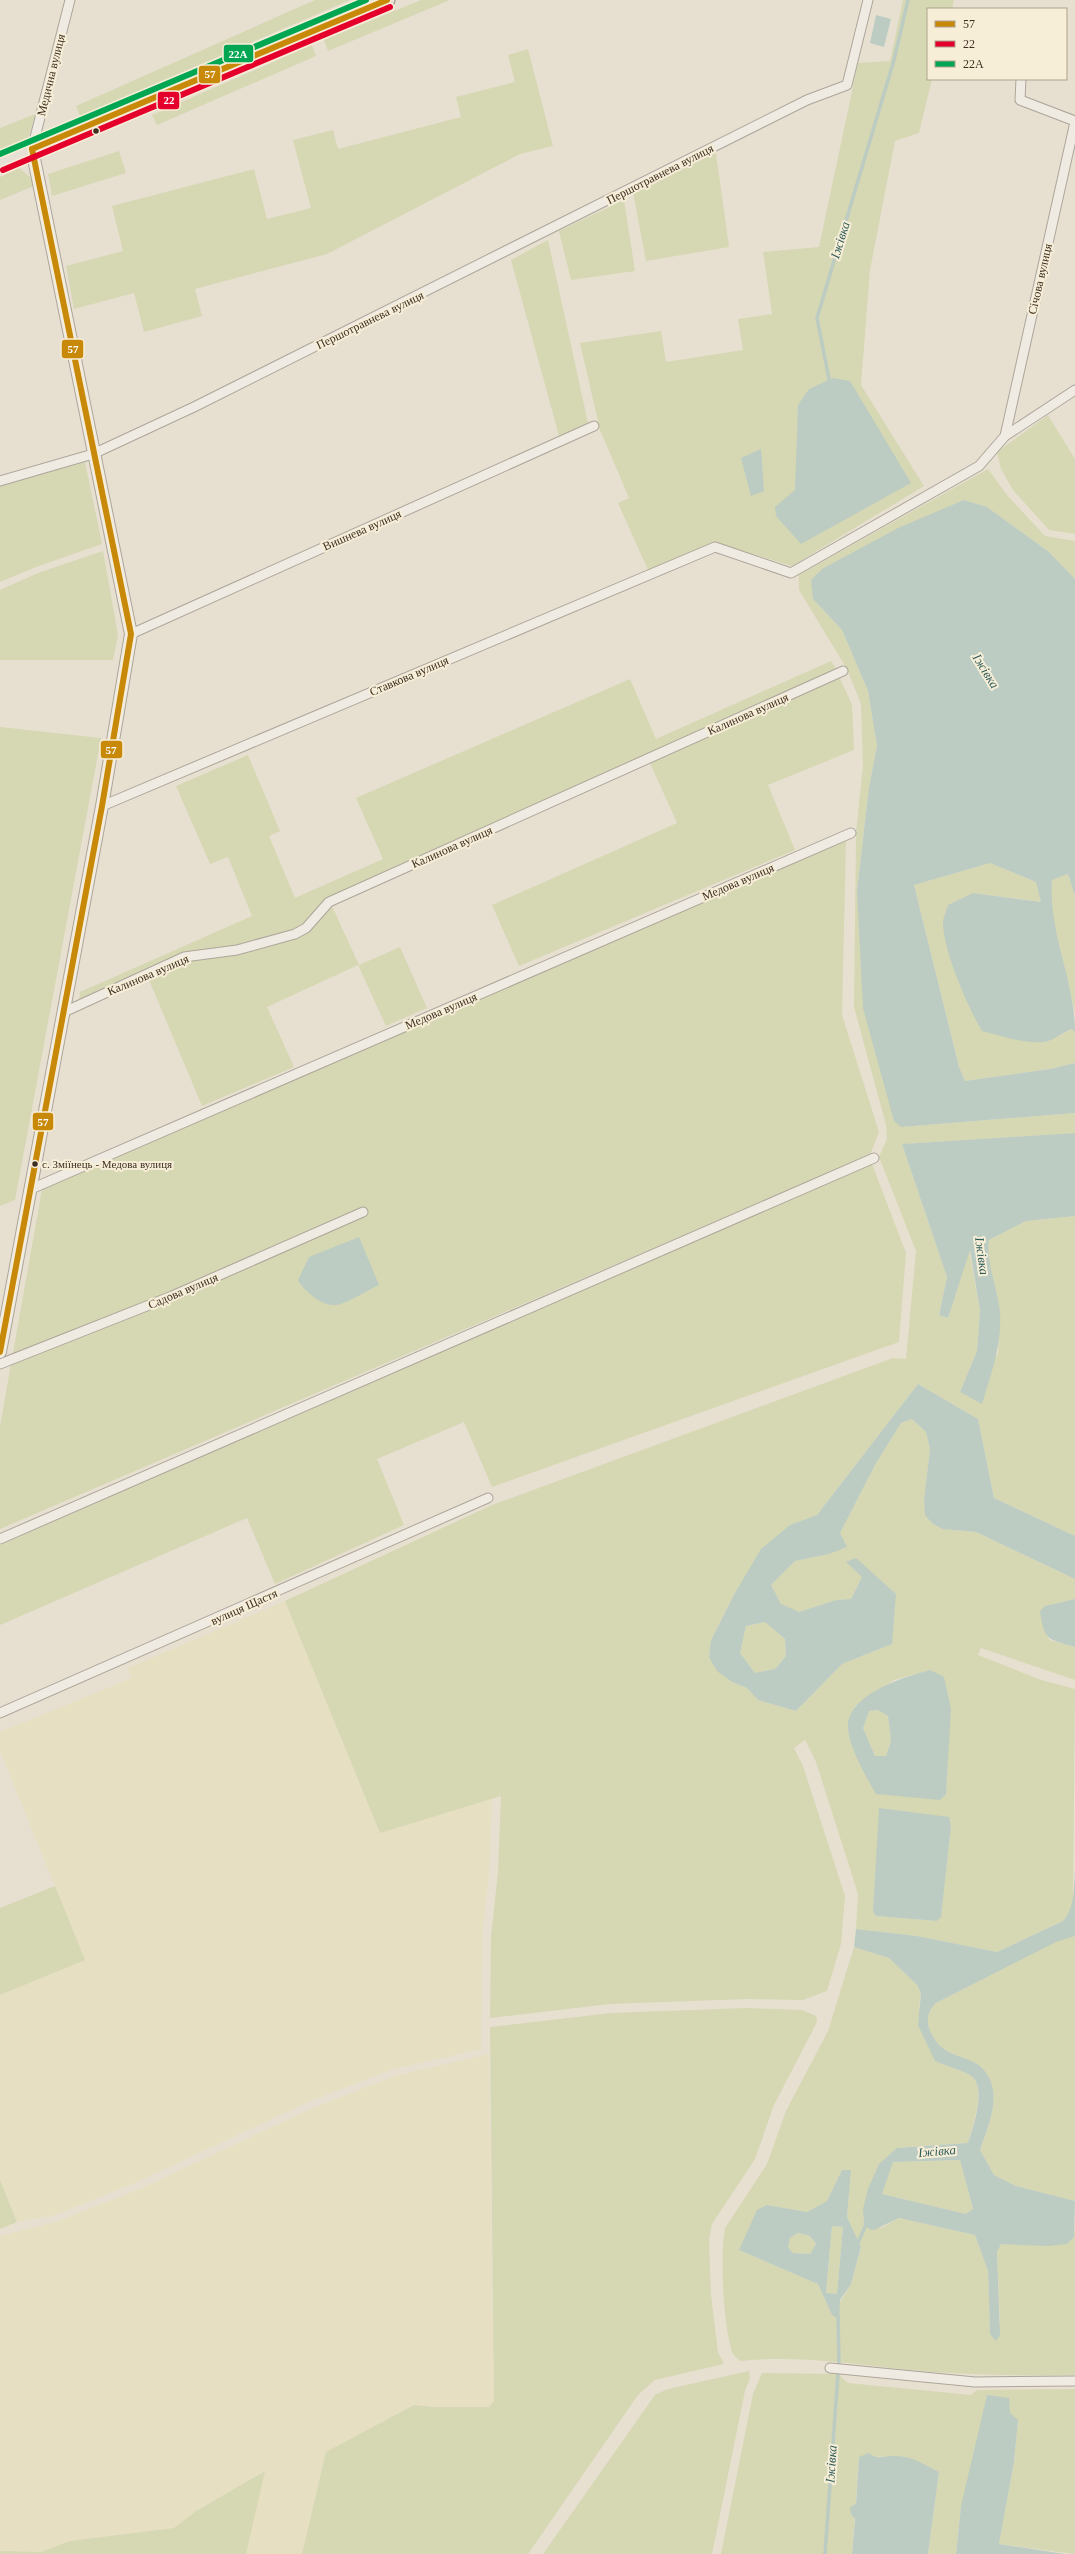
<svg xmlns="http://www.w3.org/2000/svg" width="1075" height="2554" font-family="Georgia,serif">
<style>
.farmland{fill:#e6dfc2}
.green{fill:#d6d7b3;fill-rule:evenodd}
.water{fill:#bcccc2;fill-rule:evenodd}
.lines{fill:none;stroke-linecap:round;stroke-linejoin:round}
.stream{stroke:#bcccc2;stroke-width:3.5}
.minor-casing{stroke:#ada599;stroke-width:11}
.tertiary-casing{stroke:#ada599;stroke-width:14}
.primary-casing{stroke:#928b80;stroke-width:17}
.minor{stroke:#efebe3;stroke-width:9}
.tertiary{stroke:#efebe3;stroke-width:12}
.primary{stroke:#e6e1d4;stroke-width:15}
.bus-1-casing{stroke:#f7eed8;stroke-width:9}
.bus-2-casing{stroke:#f7eed8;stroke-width:9}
.bus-3-casing{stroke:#f7eed8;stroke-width:9}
.bus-1{stroke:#c88808;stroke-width:6}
.bus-2{stroke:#e4002b;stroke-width:6}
.bus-3{stroke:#00a651;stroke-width:6}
.bus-dot{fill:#3d2e20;stroke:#f7eed8;stroke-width:1.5}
.labels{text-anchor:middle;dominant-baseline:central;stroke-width:4;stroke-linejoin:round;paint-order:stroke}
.bus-label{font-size:11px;fill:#3d2e20;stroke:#f7eed8;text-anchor:start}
.street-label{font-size:12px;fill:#3d2e20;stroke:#f7eed8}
.water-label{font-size:13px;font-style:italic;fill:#2f5d5a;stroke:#f7eed8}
.line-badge{stroke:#f7eed8;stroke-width:1.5}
.badge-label{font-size:11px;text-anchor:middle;font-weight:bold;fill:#fff}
</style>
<rect width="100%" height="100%" fill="#e7e0d1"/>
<g class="farmland">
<polygon points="285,1601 380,1833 492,1798 489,1873 482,1936 481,2049 393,2069 310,2101 137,2182 55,2215 17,2222 0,2180 0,1995 85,1960 0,1751 0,1732 132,1678 128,1668"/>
<polygon points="489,2054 494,2401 489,2407 433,2407 414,2405 326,2452 302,2554 246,2554 264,2471 196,2511 174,2528 70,2541 41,2552 0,2551 0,2236 56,2222 140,2189 313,2108 395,2076"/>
</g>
<g class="green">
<polygon points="315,0 350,0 80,116 76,106"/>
<polygon points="421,0 450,0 328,51 324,40"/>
<polygon points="903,0 954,0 952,9 928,9 928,79 932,79 919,133 895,141 870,270 861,385 924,486 792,566 714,542 648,570 618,503 629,498 600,430 580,343 661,331 666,362 743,350 738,319 772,314 763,252 819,247 858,63 890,61"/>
<polygon points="312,45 316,56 157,125 152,115"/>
<polygon points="528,49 553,146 520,154 327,254 195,289 202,316 144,332 134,293 74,309 66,266 123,251 112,206 254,169 267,219 311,208 293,140 333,130 338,149 461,117 456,97 515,82 508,55"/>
<polygon points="35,114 28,139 0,151 0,128"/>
<polygon points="119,151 126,173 52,196 48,174"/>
<polygon points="716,153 729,247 646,261 633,192"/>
<polygon points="19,168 30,177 34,186 0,200 0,177"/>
<polygon points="624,200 635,271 571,280 559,231"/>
<polygon points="548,240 588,423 559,436 511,260"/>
<polygon points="1048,415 1075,459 1075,534 1049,530 1013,490 1001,469 997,452"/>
<polygon points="85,462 102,544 36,567 0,582 0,486"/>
<path d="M 988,469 L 1007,495 L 1045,536 L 1075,541 L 1075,579 L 1049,552 L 987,507 L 964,500 L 813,599 L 842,630 L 868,691 L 877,746 L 869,787 L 857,891 L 901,1127 L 1075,1113 L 1075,1133 L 902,1144 L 947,1277 L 939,1315 L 948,1318 L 969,1249 L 980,1311 L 977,1351 L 960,1392 L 998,1354 L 1000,1313 L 987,1253 L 989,1240 L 1026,1221 L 1075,1216 L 1075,1536 L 994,1498 L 978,1419 L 918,1384 L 817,1515 L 790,1525 L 735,1593 L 711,1640 L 709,1657 L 732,1682 L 747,1688 L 758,1700 L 796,1711 L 842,1664 L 892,1644 L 862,1577 L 851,1599 L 836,1600 L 799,1612 L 781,1605 L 771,1585 L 795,1561 L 829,1554 L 875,1465 L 901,1423 L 912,1419 L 926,1432 L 930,1449 L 924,1500 L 933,1524 L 943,1529 L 976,1532 L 1075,1579 L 1075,1599 L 1045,1606 L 1049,1640 L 1075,1647 L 1075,1680 L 981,1648 L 978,1655 L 1041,1680 L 1075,1689 L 1073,1903 L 1070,1915 L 1063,1921 L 997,1952 L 917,1936 L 856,1929 L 858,1894 L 816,1762 L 805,1740 L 794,1748 L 803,1766 L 845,1896 L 841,1944 L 827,1991 L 803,2000 L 746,1999 L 610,2004 L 490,2018 L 491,1937 L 498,1872 L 501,1796 L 380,1833 L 285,1601 L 492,1505 L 893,1358 L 906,1359 L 916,1251 L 879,1157 L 887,1139 L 886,1125 L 854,1007 L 856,833 L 863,766 L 861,704 L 847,669 L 799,590 L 799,575 ZM 930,1670 L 876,1793 L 855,1706 L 894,1680 ZM 949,1817 L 951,1826 L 940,1917 L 937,1921 L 876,1916 L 873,1912 Z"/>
<polygon points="103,551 118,635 113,660 0,660 0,590 38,573"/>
<polygon points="831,661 837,670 327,899 304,925 293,930 237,947 183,954 79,1001 80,992 252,916 228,857 210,864 176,786 248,755 280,831 269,836 295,898 383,859 356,798 630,679 656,739"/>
<polygon points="840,678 852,705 854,750 768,785 795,850 519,966 492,905 677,823 650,763"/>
<polygon points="0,727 101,738 15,1200 0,1206"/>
<polygon points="846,840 842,1015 879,1132 870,1155 0,1529 0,1426 42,1189"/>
<polygon points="990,863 1036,882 1042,902 973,893 1046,1042 1073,1029 1075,1032 1075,1063 1050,1069 965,1081 959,1067 914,885"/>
<polygon points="1068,874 1075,896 1075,1013 1051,909 1051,880"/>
<polygon points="332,906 359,965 400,947 427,1008 386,1026 358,965 267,1007 294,1067 202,1106 149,980 185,962 239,955 296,939 309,932"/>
<polygon points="872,1164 906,1253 899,1342 492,1487 464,1422 377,1459 404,1525 275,1584 247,1518 0,1625 0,1545"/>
<polygon points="765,1622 785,1639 786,1656 775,1669 755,1673 740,1653 746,1626"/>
<polygon points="878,1710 888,1715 891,1741 886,1756 875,1756 863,1728 869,1711"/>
<polygon points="55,1886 85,1960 0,1995 0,1908"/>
<path d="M 1075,1936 L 1075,2201 L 1016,2186 L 994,2175 L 980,2150 C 988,2126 1002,2098 987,2074 C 972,2051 942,2064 929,2028 C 926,2018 929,2010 936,2003 L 1056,1941 Z"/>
<path d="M 854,1947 L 889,1958 L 917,1985 L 921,1993 L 919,2007 L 935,2061 C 946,2066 959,2069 970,2075 C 988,2086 972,2127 968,2143 L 898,2148 C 879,2173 862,2190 864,2223 L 881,2228 L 899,2218 L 975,2235 L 988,2271 L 990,2334 L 1000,2323 L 997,2251 L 1001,2244 L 1073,2237 L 1075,2227 L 1075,2375 C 1020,2376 966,2375 910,2370 C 854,2364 796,2355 740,2361 L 733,2354 C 723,2327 720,2257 725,2228 L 767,2164 L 786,2111 L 828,2031 ZM 851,2170 L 847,2217 L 861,2248 L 851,2284 L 832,2315 L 818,2284 L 739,2250 L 767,2205 L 807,2212 L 827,2201 L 842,2171 Z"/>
<polygon points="746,2008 802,2010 816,2016 817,2022 774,2105 755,2159 712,2224 709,2239 711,2295 718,2352 724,2364 655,2380 638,2395 629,2408 528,2554 302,2554 326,2452 414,2405 433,2407 489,2407 494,2401 490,2027 611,2013"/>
<polygon points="960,2160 973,2210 966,2214 882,2194 892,2162"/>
<polygon points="0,2180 17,2222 0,2229"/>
<polygon points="832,2226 843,2227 837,2294 826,2293"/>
<polygon points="798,2233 810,2236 816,2244 810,2254 793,2253 788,2247 790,2238"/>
<polygon points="749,2371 750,2378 745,2391 712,2554 543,2554 655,2395 668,2389"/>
<path d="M 762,2373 L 838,2374 L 848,2383 L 971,2395 L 977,2390 L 1075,2389 L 1075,2554 L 999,2544 L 1014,2462 L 1018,2420 L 961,2506 L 956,2554 L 928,2554 L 939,2472 C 908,2457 893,2456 859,2457 L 852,2554 L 721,2554 L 753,2394 Z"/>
<polygon points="265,2471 246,2554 0,2554 0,2551 41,2552 70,2541 174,2528 196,2511"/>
</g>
<g class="water">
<polygon points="876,15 891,19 884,47 870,43"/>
<polygon points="833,378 850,381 911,483 801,544 776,516 775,507 795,490 798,405 809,389"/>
<polygon points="761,449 764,491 751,496 741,458"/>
<path d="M 964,500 L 987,507 L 1049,552 L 1075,579 L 1075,896 L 1068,874 L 1052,880 C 1048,932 1075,980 1075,1032 L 1072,1029 C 1063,1032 1053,1041 1044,1042 C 1024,1044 1002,1036 982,1031 C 967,1005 944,953 943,923 C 943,917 947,910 948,905 L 973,893 L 1041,902 L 1036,882 L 990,863 L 914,885 L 959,1067 L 965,1081 L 1050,1069 L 1075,1063 L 1075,1113 L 901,1127 L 894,1121 L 863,1008 L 857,891 L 869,787 L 877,746 L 868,691 L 842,630 L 813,599 L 811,580 L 822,569 L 898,528 Z"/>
<path d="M 1075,1133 L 1075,1216 L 1026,1221 L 989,1240 C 986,1265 998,1288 1000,1313 C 1002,1345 991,1374 982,1404 L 960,1392 L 977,1351 L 980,1311 L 970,1250 L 948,1318 L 939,1315 L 947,1277 L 902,1144 Z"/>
<path d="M 359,1237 L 379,1285 C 368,1290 346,1304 336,1305 C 321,1306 304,1291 298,1280 L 309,1257 Z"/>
<path d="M 918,1384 L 978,1419 L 994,1498 L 1075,1536 L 1075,1579 L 976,1532 L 943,1529 L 933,1524 L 925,1515 L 924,1500 L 930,1449 L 926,1432 L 912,1419 L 901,1423 L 875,1465 L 840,1533 L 847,1547 L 829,1554 L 795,1561 L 771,1585 L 781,1604 L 799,1612 L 836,1600 L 851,1599 L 862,1577 L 846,1562 L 856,1558 L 896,1594 L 892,1644 L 842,1664 L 796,1711 L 758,1700 L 747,1688 L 732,1682 L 717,1671 L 709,1657 L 711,1640 L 735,1593 L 761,1549 L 790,1525 L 817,1515 ZM 765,1622 L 785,1639 L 786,1656 L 775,1669 L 755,1673 L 740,1653 L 746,1626 Z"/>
<path d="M 1075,1599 L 1075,1647 C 1048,1639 1044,1641 1040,1611 L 1045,1606 Z"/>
<path d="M 930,1670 L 944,1677 L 951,1709 L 946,1794 L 940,1800 L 876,1794 C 866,1777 849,1747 848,1728 C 847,1694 904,1677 930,1670 ZM 878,1710 L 888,1716 L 891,1741 L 886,1756 L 875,1756 L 863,1728 L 869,1711 Z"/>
<polygon points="879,1808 949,1817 951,1826 941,1917 937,1921 876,1916 873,1912"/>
<path d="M 1075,1869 L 1075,1936 L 1056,1942 L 936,2003 C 929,2010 926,2018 929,2028 C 942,2064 973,2051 987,2074 C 1002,2098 988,2126 980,2150 L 994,2175 L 1016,2186 L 1075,2201 L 1074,2237 L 1067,2244 L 1048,2246 L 1001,2244 L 997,2252 L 1000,2335 L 996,2341 L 990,2334 L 988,2271 L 975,2235 L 899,2218 L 874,2230 L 869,2229 L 864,2223 L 863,2209 L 868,2189 L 879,2164 L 897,2148 L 968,2143 C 973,2127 988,2086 970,2075 C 959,2069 946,2066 935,2061 L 918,2025 L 921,1993 L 917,1985 L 889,1958 L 854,1947 L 856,1929 L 917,1936 L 997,1952 L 1063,1921 C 1075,1908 1074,1887 1075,1869 ZM 960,2160 L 973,2209 L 966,2214 L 882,2194 L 893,2162 Z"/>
<path d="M 842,2170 L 851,2170 L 847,2217 L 861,2247 L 851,2284 L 840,2300 L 839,2319 L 832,2315 L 818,2284 L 739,2250 L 757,2210 L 767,2205 L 807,2212 L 827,2201 ZM 832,2226 L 843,2227 L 837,2294 L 826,2293 ZM 798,2233 L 810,2236 L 816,2244 L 810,2254 L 793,2253 L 788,2247 L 790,2238 Z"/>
<polygon points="987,2395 1009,2398 1010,2413 1018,2420 1014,2462 999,2544 1065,2554 956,2554 961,2506"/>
<path d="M 869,2453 C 876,2460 884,2456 893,2456 C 911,2455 923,2464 939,2472 L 928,2554 L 852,2554 L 855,2519 L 851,2514 L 850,2507 L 856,2504 L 859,2457 Z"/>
</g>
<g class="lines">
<g class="stream">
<polyline points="830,384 817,318 894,60 908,0"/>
<polyline points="857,2245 867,2222"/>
<polyline points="838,2315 839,2365"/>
<polyline points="825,2554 838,2374"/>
</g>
<defs>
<g id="minor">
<polyline points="1021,79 1020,100 1075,121"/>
<polyline points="32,149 70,0"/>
<polyline points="1005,436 1075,122"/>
<polyline points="0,481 93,454 194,407 807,100 847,85 868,0"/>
<polyline points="131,634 594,426"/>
<polyline points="102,806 715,547 791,573 979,466 1005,436 1075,390"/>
<polyline points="64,1012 184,957 237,950 295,934 306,928 329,902 843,671"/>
<polyline points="31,1189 851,833"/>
<polyline points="0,1364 172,1296 363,1212"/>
<polyline points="0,1539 874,1158"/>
<polyline points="0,1713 488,1498"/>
<polyline points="830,2368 975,2382 1075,2381"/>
</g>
<polyline id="tertiary" points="0,1352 102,806 131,634 32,149"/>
<polyline id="primary" points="0,163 387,0"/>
</defs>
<use href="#minor" class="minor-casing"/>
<use href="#tertiary" class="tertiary-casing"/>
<use href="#primary" class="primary-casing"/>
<use href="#minor" class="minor"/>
<use href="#tertiary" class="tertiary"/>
<use href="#primary" class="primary"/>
<defs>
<g id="bus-1">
<polyline points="32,149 387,0"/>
<polyline points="0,1352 102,806 131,634 32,149"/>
</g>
<polyline id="bus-2" points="3,170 390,7"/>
<polyline id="bus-3" points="0,154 366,0"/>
</defs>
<use href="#bus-1" class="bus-1-casing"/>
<use href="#bus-2" class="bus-2-casing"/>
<use href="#bus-3" class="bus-3-casing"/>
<use href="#bus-1" class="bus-1"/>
<use href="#bus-2" class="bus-2"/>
<use href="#bus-3" class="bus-3"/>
</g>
<g class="bus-dot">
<circle cx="96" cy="131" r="3.5"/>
<circle cx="35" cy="1164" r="3.5"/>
</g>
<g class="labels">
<g class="bus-label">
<text x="42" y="1164">с. Зміїнець - Медова вулиця</text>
</g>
<g class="street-label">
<text transform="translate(51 75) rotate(-76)">Медична вулиця</text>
<text transform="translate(660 174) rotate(-27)">Першотравнева вулиця</text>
<text transform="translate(1040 279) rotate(-77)">Січова вулиця</text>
<text transform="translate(370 320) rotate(-26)">Першотравнева вулиця</text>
<text transform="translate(362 530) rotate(-24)">Вишнева вулиця</text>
<text transform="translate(409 676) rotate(-23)">Ставкова вулиця</text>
<text transform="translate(748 714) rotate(-24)">Калинова вулиця</text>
<text transform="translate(452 847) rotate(-24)">Калинова вулиця</text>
<text transform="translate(738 882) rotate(-23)">Медова вулиця</text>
<text transform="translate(148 975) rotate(-23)">Калинова вулиця</text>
<text transform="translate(441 1011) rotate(-23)">Медова вулиця</text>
<text transform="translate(183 1291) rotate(-23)">Садова вулиця</text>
<text transform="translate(244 1607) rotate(-24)">вулиця Щастя</text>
</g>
<g class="water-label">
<text transform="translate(840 240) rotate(-73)">Іжівка</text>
<text transform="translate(986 671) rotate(58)">Іжівка</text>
<text transform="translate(982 1256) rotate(82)">Іжівка</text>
<text transform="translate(937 2151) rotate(-5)">Іжівка</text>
<text transform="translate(831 2464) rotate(-86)">Іжівка</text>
</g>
</g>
<g class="line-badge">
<rect x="223" y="44" width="31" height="19" rx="4" fill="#00a651"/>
<rect x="198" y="65" width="23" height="19" rx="4" fill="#c88808"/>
<rect x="157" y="91" width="23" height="19" rx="4" fill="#e4002b"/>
<rect x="61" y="339" width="23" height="20" rx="4" fill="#c88808"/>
<rect x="100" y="740" width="23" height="19" rx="4" fill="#c88808"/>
<rect x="32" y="1112" width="22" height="19" rx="4" fill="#c88808"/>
</g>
<g class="badge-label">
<text x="238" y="58">22А</text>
<text x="210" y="78">57</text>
<text x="169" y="104">22</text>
<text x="73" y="353">57</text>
<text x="111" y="754">57</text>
<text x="43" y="1126">57</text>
</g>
<rect x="927" y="8" width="140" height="72" fill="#f7eed8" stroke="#ada18e"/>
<rect x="935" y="21" width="20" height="6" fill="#c88808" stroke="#ada18e"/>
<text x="963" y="28" font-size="12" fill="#3d2e20">57</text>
<rect x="935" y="41" width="20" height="6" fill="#e4002b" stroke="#ada18e"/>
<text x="963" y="48" font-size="12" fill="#3d2e20">22</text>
<rect x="935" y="61" width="20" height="6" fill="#00a651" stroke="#ada18e"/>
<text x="963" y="68" font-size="12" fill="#3d2e20">22А</text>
</svg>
